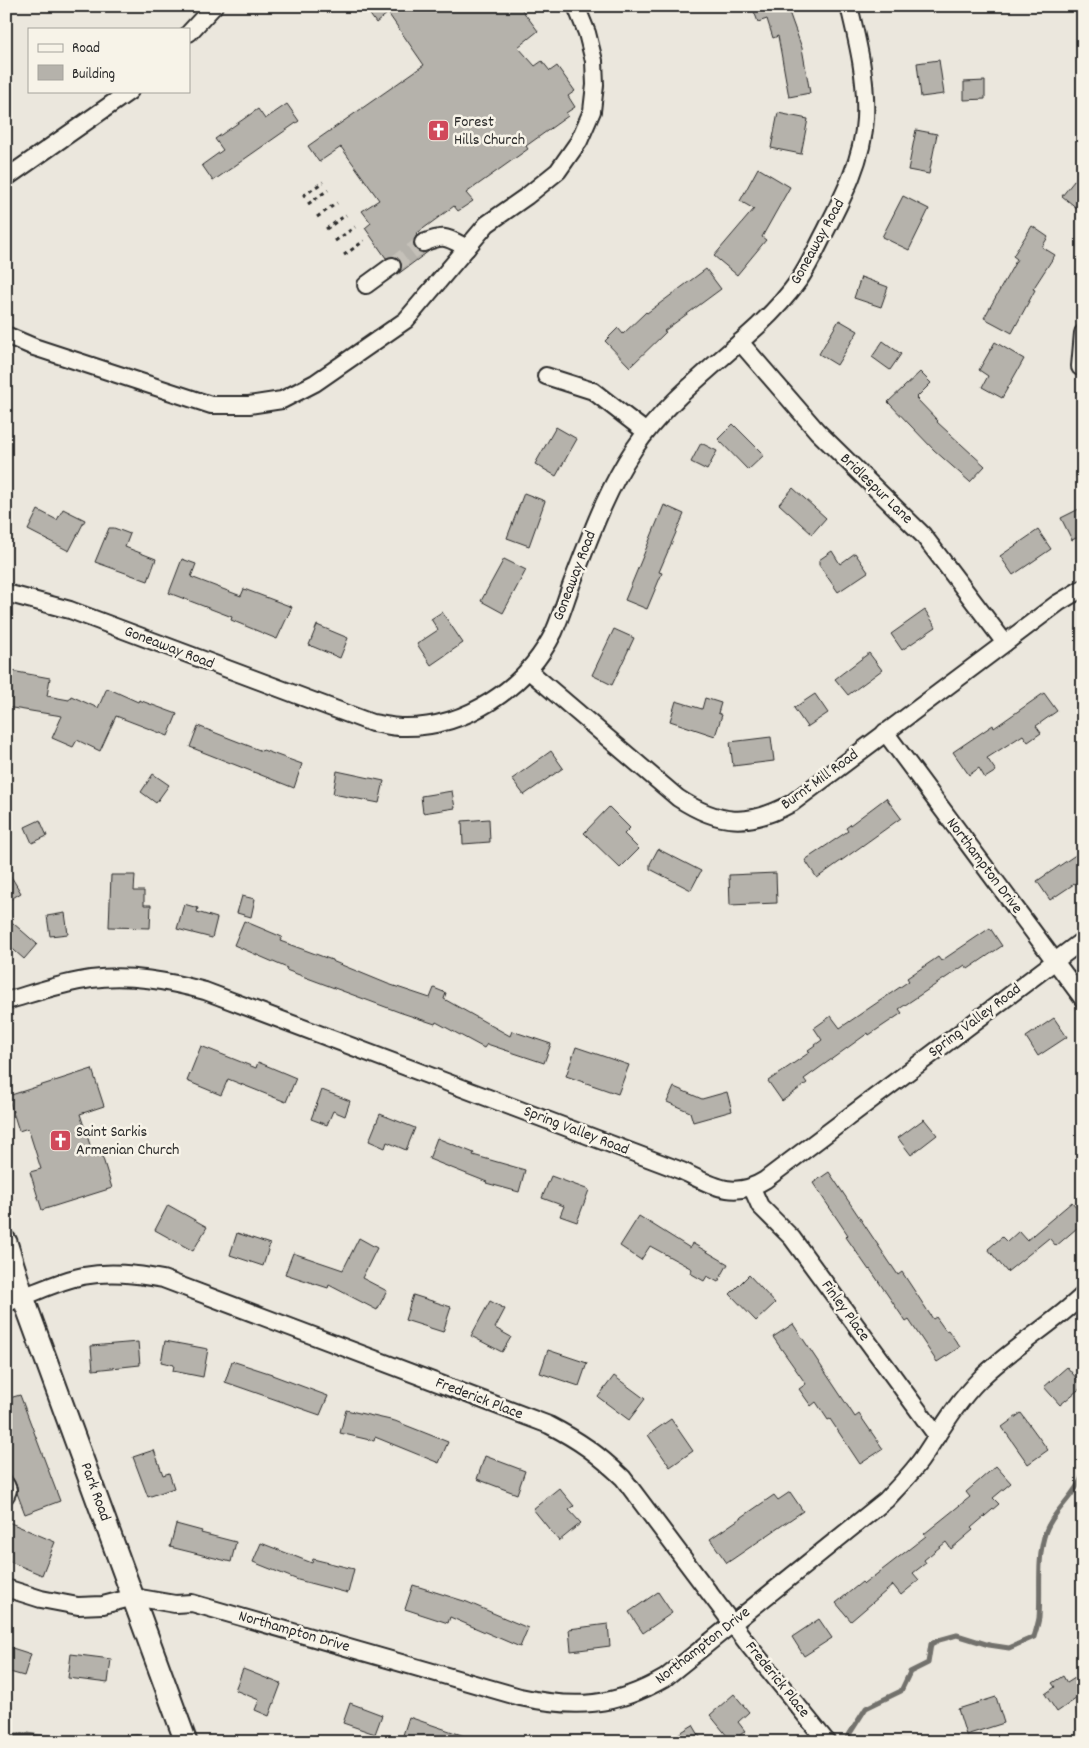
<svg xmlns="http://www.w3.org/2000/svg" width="1089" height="1748" font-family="Dekko,sans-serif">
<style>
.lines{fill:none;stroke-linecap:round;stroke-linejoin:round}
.stream{stroke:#72716c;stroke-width:5}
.building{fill:#b5b2ab;stroke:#2b2b2b}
.minor-tunnel{stroke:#c5c1b9;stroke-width:16;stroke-dasharray:16 8;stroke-linecap:butt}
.minor-casing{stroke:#2b2b2b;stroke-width:20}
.major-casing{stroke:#2b2b2b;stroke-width:25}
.path{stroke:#2b2b2b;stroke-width:3;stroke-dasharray:4 4;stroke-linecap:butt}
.minor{stroke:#f7f3e8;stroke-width:16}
.major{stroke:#f7f3e8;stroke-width:21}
.labels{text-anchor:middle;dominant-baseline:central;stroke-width:5;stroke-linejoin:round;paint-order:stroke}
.poi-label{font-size:16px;fill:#2b2b2b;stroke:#f7f3e8;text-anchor:start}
.street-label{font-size:16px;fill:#2b2b2b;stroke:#f7f3e8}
</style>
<rect width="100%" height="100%" fill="#ebe7dd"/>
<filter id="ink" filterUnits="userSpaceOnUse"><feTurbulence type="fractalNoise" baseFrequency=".02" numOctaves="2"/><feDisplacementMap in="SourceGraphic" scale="10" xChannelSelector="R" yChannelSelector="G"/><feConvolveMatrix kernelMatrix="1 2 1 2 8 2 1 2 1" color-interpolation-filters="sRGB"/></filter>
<g filter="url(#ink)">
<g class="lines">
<g class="stream">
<polyline points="6,1735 28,1735 67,1742"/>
<path d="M 847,1738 L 866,1708 L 901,1691 L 910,1672 L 928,1663 L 931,1644 L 939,1640 L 957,1635 L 989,1645 L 1009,1648 L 1034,1637 C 1036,1630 1038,1624 1039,1618 C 1041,1591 1037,1563 1044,1537 C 1050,1513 1074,1498 1083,1475"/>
<polyline points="82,1742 137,1737 151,1742"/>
</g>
</g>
<g class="building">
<polygon points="364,6 519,6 538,31 518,47 535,66 542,61 550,71 557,66 575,91 568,96 575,107 566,113 568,116 526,146 528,149 466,193 473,201 458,211 454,206 416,234 417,235 413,242 416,250 422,253 429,251 398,274 401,270 400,261 396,257 386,258 365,228 371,223 362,211 379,200 341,147 319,162 308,146 424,65 388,13 376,23"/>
<polygon points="752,6 798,6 798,8 789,12 802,48 810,93 789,97 778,36 773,38 767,19 758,22"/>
<polygon points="939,60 944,94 921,97 917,63"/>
<polygon points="985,81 985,99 964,100 964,82"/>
<polygon points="287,104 299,121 213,181 202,165 223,150 215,139 258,109 265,119"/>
<polygon points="778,113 808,119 801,154 771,148"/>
<polygon points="916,130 937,134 929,174 908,170"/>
<polygon points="758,168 790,187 762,237 766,240 737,275 714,256 754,209 740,201"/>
<polygon points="1083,170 1083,213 1062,196"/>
<polygon points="903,196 929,209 909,250 882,237"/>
<polygon points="1032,226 1048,237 1042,247 1055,255 1033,289 1035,290 1012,333 984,318 1017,259 1013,256"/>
<polygon points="706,269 721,289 664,331 666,332 630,367 605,341 618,328 623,334 646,312 647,313"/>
<polygon points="861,277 888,287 881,307 854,298"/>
<polygon points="839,320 858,331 837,365 819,354"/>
<polygon points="883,341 901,354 890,370 872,357"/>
<polygon points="995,342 1024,359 1002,398 982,387 988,376 979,370"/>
<polygon points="920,372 931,383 916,398 938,421 937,422 985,466 970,482 934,450 888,402"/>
<polygon points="733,424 764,455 748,470 718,439"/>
<polygon points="556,427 577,439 556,476 535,464"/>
<polygon points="701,443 717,451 707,470 691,462"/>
<polygon points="793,488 826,518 812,534 779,504"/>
<polygon points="524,493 545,501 529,546 507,538"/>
<polygon points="664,505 684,514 659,572 662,573 647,609 625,600"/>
<polygon points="1083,507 1083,535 1072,540 1061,518"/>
<polygon points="63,509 85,520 69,551 28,530 38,510 57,520"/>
<polygon points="109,528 114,528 130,534 125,547 156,559 148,581 95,562"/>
<polygon points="1038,530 1051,549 1013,575 1000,556"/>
<polygon points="832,551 840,564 855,553 868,572 838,592 819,565 819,560"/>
<polygon points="182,559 196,564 191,577 241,596 244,589 292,607 277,639 231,620 232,617 169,593"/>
<polygon points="504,559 526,570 503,613 481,601"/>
<polygon points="925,610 936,627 902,650 891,634"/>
<polygon points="442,612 463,643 431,665 417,644 438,630 431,619"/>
<polygon points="317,625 348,638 340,658 309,645"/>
<polygon points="614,629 634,638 612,685 592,675"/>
<polygon points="869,653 882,670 848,695 835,679"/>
<polygon points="6,670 50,678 47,696 69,700 71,696 98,708 107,688 138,702 139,700 177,714 168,736 116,716 100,751 77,740 73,747 52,738 62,716 6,707"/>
<polygon points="1044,693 1057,711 1036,726 1041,733 1028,742 1023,735 987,758 996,771 985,778 979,768 969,775 953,752 993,725 994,728"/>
<polygon points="815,694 828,713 807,727 794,708"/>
<polygon points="705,698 721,703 718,713 722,715 715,736 670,721 676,701 702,709"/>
<polygon points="198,726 262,751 263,750 302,764 294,788 190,747"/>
<polygon points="771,737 774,761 733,766 730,742"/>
<polygon points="551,751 563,768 524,795 512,779"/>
<polygon points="337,771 384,781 379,803 333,794"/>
<polygon points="153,774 169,785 156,803 141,792"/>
<polygon points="452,791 455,808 423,813 421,796"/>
<polygon points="886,798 901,818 817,878 805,860 848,831 846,828"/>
<polygon points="609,807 630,828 624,834 639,849 620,868 584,833"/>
<polygon points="489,819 490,842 463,844 462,821"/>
<polygon points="40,820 47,836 32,843 25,827"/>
<polygon points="658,849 701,871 691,890 650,869 650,864"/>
<polygon points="1083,850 1083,878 1050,900 1037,881"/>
<polygon points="6,868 21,893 6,902"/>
<polygon points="776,873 777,903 730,905 729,875"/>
<polygon points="111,875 135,875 134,891 144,891 144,905 151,905 150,928 109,927"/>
<polygon points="242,896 255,899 251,917 237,913"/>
<polygon points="184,904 198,908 197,912 217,918 212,938 177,929"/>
<polygon points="65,913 68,934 50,936 47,916"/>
<polygon points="6,917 37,944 24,959 6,943"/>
<polygon points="244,921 282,937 280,941 332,960 332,961 388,984 430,998 434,988 446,993 444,999 510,1036 512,1031 551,1044 544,1063 487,1044 484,1048 436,1022 435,1024 399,1012 286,970 287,968 234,945"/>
<polygon points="990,928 1002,946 968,969 965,965 899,1009 902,1013 869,1035 868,1033 804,1079 807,1083 782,1101 768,1081 810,1052 808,1050 822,1040 814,1028 831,1016 840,1028 909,981 907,978 938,957 941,961"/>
<polygon points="1054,1018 1067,1037 1038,1056 1026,1037"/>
<polygon points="201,1046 256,1068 258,1062 296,1078 286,1102 228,1079 221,1095 187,1081"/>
<polygon points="576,1047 629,1065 618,1094 566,1076"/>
<polygon points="92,1069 104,1106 80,1114 93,1154 101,1152 112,1188 42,1210 30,1172 41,1169 28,1128 19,1131 8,1096"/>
<polygon points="674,1087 702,1099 727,1092 732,1111 693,1122 690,1112 667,1102"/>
<polygon points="322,1090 350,1101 345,1116 333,1111 327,1125 311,1119"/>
<polygon points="380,1114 415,1128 406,1150 387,1142 385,1148 369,1141"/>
<polygon points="924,1119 937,1135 911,1155 898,1138"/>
<polygon points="437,1138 474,1153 473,1155 525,1170 519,1192 486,1183 487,1182 429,1159"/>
<polygon points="829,1172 898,1275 902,1272 933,1319 936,1317 946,1331 948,1330 960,1347 937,1362 909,1320 906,1322 870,1269 869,1270 846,1237 848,1235 813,1183"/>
<polygon points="551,1176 589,1190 577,1222 560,1216 564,1206 542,1198"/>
<polygon points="1072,1202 1083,1215 1083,1223 1056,1246 1049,1238 1007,1272 988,1249 1002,1237 1007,1242 1019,1231 1027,1240"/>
<polygon points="168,1205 207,1227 193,1251 155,1230"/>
<polygon points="639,1216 690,1248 692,1243 728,1264 718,1282 707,1276 704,1281 690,1273 692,1269 650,1246 641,1260 620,1246"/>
<polygon points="237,1233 270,1244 263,1266 230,1255"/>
<polygon points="359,1238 377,1248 362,1278 387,1291 377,1310 329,1285 328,1288 285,1274 293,1253 343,1270"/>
<polygon points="749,1275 775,1303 756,1321 730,1294"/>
<polygon points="413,1295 451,1307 443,1332 405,1320"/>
<polygon points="490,1301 505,1309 495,1328 511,1337 502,1352 471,1336"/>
<polygon points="793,1324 855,1417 859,1414 883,1449 860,1464 830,1419 828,1420 816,1402 811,1406 799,1389 806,1384 773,1337"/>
<polygon points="165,1341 208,1349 203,1377 173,1371 174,1365 161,1362"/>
<polygon points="138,1342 140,1365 93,1370 91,1346"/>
<polygon points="548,1350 587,1363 579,1386 540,1373"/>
<polygon points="232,1361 272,1374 272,1375 328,1396 320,1415 225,1382"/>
<polygon points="1067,1367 1083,1386 1060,1405 1044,1387"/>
<polygon points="614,1376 645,1399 629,1420 598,1397"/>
<polygon points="20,1395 60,1501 25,1514 17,1493 17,1486 11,1477 6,1463 6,1399"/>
<polygon points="346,1410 395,1421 448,1442 439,1463 375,1437 374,1441 340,1433"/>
<polygon points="1021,1413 1048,1450 1028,1464 1002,1427"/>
<polygon points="671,1419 693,1451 670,1467 648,1435"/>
<polygon points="154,1450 163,1475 169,1473 174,1488 148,1497 133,1457"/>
<polygon points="485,1456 525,1471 517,1494 477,1479"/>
<polygon points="996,1466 1011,1483 993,1498 999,1504 971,1528 973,1530 951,1549 946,1542 924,1560 926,1563 913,1573 919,1580 901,1595 893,1585 851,1621 836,1603 862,1582 864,1584 926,1536 924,1534 970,1497 966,1492"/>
<polygon points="559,1488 574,1506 569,1510 581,1523 559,1541 533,1509"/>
<polygon points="790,1492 803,1511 727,1563 710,1539 774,1495 778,1500"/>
<polygon points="6,1521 55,1542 42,1575 6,1560"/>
<polygon points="176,1524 202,1531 201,1533 236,1542 231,1562 170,1547"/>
<polygon points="261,1543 312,1563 313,1559 354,1569 348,1593 298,1580 253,1562"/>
<polygon points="413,1585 467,1602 528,1628 520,1647 450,1617 448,1623 405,1609"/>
<polygon points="658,1592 672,1613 643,1633 629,1612"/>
<polygon points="819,1619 832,1638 804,1656 792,1637"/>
<polygon points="608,1624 610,1646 571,1651 569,1629"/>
<polygon points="6,1646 31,1654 24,1676 6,1671"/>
<polygon points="71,1654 111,1659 108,1683 68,1678"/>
<polygon points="243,1669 281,1684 269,1716 255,1710 259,1700 235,1690"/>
<polygon points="1063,1676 1067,1683 1075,1678 1083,1690 1083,1694 1057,1712 1045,1694 1055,1687 1052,1683"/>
<polygon points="734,1694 749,1712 738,1722 745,1731 732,1742 710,1715"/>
<polygon points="996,1697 1004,1723 966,1735 958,1709"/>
<polygon points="350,1703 382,1715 375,1734 343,1723"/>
<polygon points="409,1717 476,1740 476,1742 414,1742 402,1738"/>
<polygon points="693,1725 703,1742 665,1742"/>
</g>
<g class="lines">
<polyline class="minor-tunnel" points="392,266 423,243"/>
<defs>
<g id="minor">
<polyline points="189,33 214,6"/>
<polyline points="6,178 130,91"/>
<path d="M 423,243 C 445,234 446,237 467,248"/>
<polyline points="366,285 392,266"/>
<polyline points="6,335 34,347 211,405 249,405 282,400 315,383 406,320 487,224 527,196 558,171 579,141 592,111 595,85 594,61 587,33 576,6"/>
<polyline points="740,342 817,431 923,535 1005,643"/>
<polyline points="1080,367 1083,333"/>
<polyline points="546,376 593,391 646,432"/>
<path d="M 6,593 L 70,610 L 372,723 C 382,724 391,727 401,727 C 465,729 526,688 554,632 C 561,616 566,599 572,583 C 590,537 606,491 634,449 C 665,402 717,364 758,326 C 773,312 787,297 799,280 C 808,267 815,252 822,238 C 841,201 863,161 865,119 C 867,80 858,43 849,6"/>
<path d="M 528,670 L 678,798 C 719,825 749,827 792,803 L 1005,643 L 1058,603 L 1083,588"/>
<polyline points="885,732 1083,999"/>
<path d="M 6,1001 C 34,993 62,983 91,979 C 130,974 168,981 205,991 L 682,1171 C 712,1185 733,1200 765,1180 L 1083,940"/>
<polyline points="752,1188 760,1206 792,1238 937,1436"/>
<path d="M 6,1303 C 31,1295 57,1281 83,1276 C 110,1271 136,1274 163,1279 L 549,1425 C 580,1441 598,1454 623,1478 L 750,1647 L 827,1742"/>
<polyline points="6,1485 8,1490 6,1495"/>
<path d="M 6,1588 L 41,1599 L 78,1606 L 103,1605 L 134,1597 L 175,1604 L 192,1603 L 520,1697 C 575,1709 615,1707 665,1678 L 886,1500 C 898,1487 911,1474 921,1460 C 940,1432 956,1403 980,1379 C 1011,1348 1051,1326 1083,1295"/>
</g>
<polyline id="major" points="6,1242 23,1297 186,1742"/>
</defs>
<use href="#minor" class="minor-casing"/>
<use href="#major" class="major-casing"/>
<g class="path">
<polyline points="303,196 323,182"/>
<polyline points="308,204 328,190"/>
<polyline points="317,217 337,203"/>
<polyline points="326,229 346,215"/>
<polyline points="335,241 355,227"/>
<polyline points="344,255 364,241"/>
</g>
<use href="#minor" class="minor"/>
<use href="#major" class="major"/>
</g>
</g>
<defs>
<symbol id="church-square" viewBox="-11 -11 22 22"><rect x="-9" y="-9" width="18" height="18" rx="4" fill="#d1495b" stroke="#f7f3e8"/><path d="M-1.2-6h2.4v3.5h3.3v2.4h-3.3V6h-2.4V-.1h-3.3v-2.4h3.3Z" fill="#fff"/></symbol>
</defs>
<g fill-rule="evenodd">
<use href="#church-square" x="426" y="118" width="25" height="25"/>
<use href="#church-square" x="48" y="1128" width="25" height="25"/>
</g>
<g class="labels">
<g class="poi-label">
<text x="454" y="122">Forest<tspan x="454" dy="18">Hills Church</tspan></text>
<text x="76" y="1132">Saint Sarkis<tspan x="76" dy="18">Armenian Church</tspan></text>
</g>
<g class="street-label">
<text transform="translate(818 242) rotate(-61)">Goneaway Road</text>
<text transform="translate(876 489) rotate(44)">Bridlespur Lane</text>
<text transform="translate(575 576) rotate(-69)">Goneaway Road</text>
<text transform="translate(169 648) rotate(21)">Goneaway Road</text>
<text transform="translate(820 780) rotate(-36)">Burnt Mill Road</text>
<text transform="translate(984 866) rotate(53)">Northampton Drive</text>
<text transform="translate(975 1021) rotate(-37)">Spring Valley Road</text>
<text transform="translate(576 1131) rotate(21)">Spring Valley Road</text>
<text transform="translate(845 1311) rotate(54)">Finley Place</text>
<text transform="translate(479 1399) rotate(21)">Frederick Place</text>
<text transform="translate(95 1492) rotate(70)">Park Road</text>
<text transform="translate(294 1632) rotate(16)">Northampton Drive</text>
<text transform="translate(703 1646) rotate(-38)">Northampton Drive</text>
<text transform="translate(777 1680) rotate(51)">Frederick Place</text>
</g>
</g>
<rect width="1089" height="1748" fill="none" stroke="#f7f3e8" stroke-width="25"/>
<rect x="12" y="12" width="1064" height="1723" fill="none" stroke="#2b2b2b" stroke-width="2" filter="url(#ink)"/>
<rect x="28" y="28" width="162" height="65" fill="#f7f3e8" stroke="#a5a39c"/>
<rect x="38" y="44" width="25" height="8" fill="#f7f3e8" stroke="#a5a39c"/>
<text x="72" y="52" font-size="15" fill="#2b2b2b">Road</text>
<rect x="38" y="65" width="25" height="15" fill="#b5b2ab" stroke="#a5a39c"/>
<text x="72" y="78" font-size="15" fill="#2b2b2b">Building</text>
</svg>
